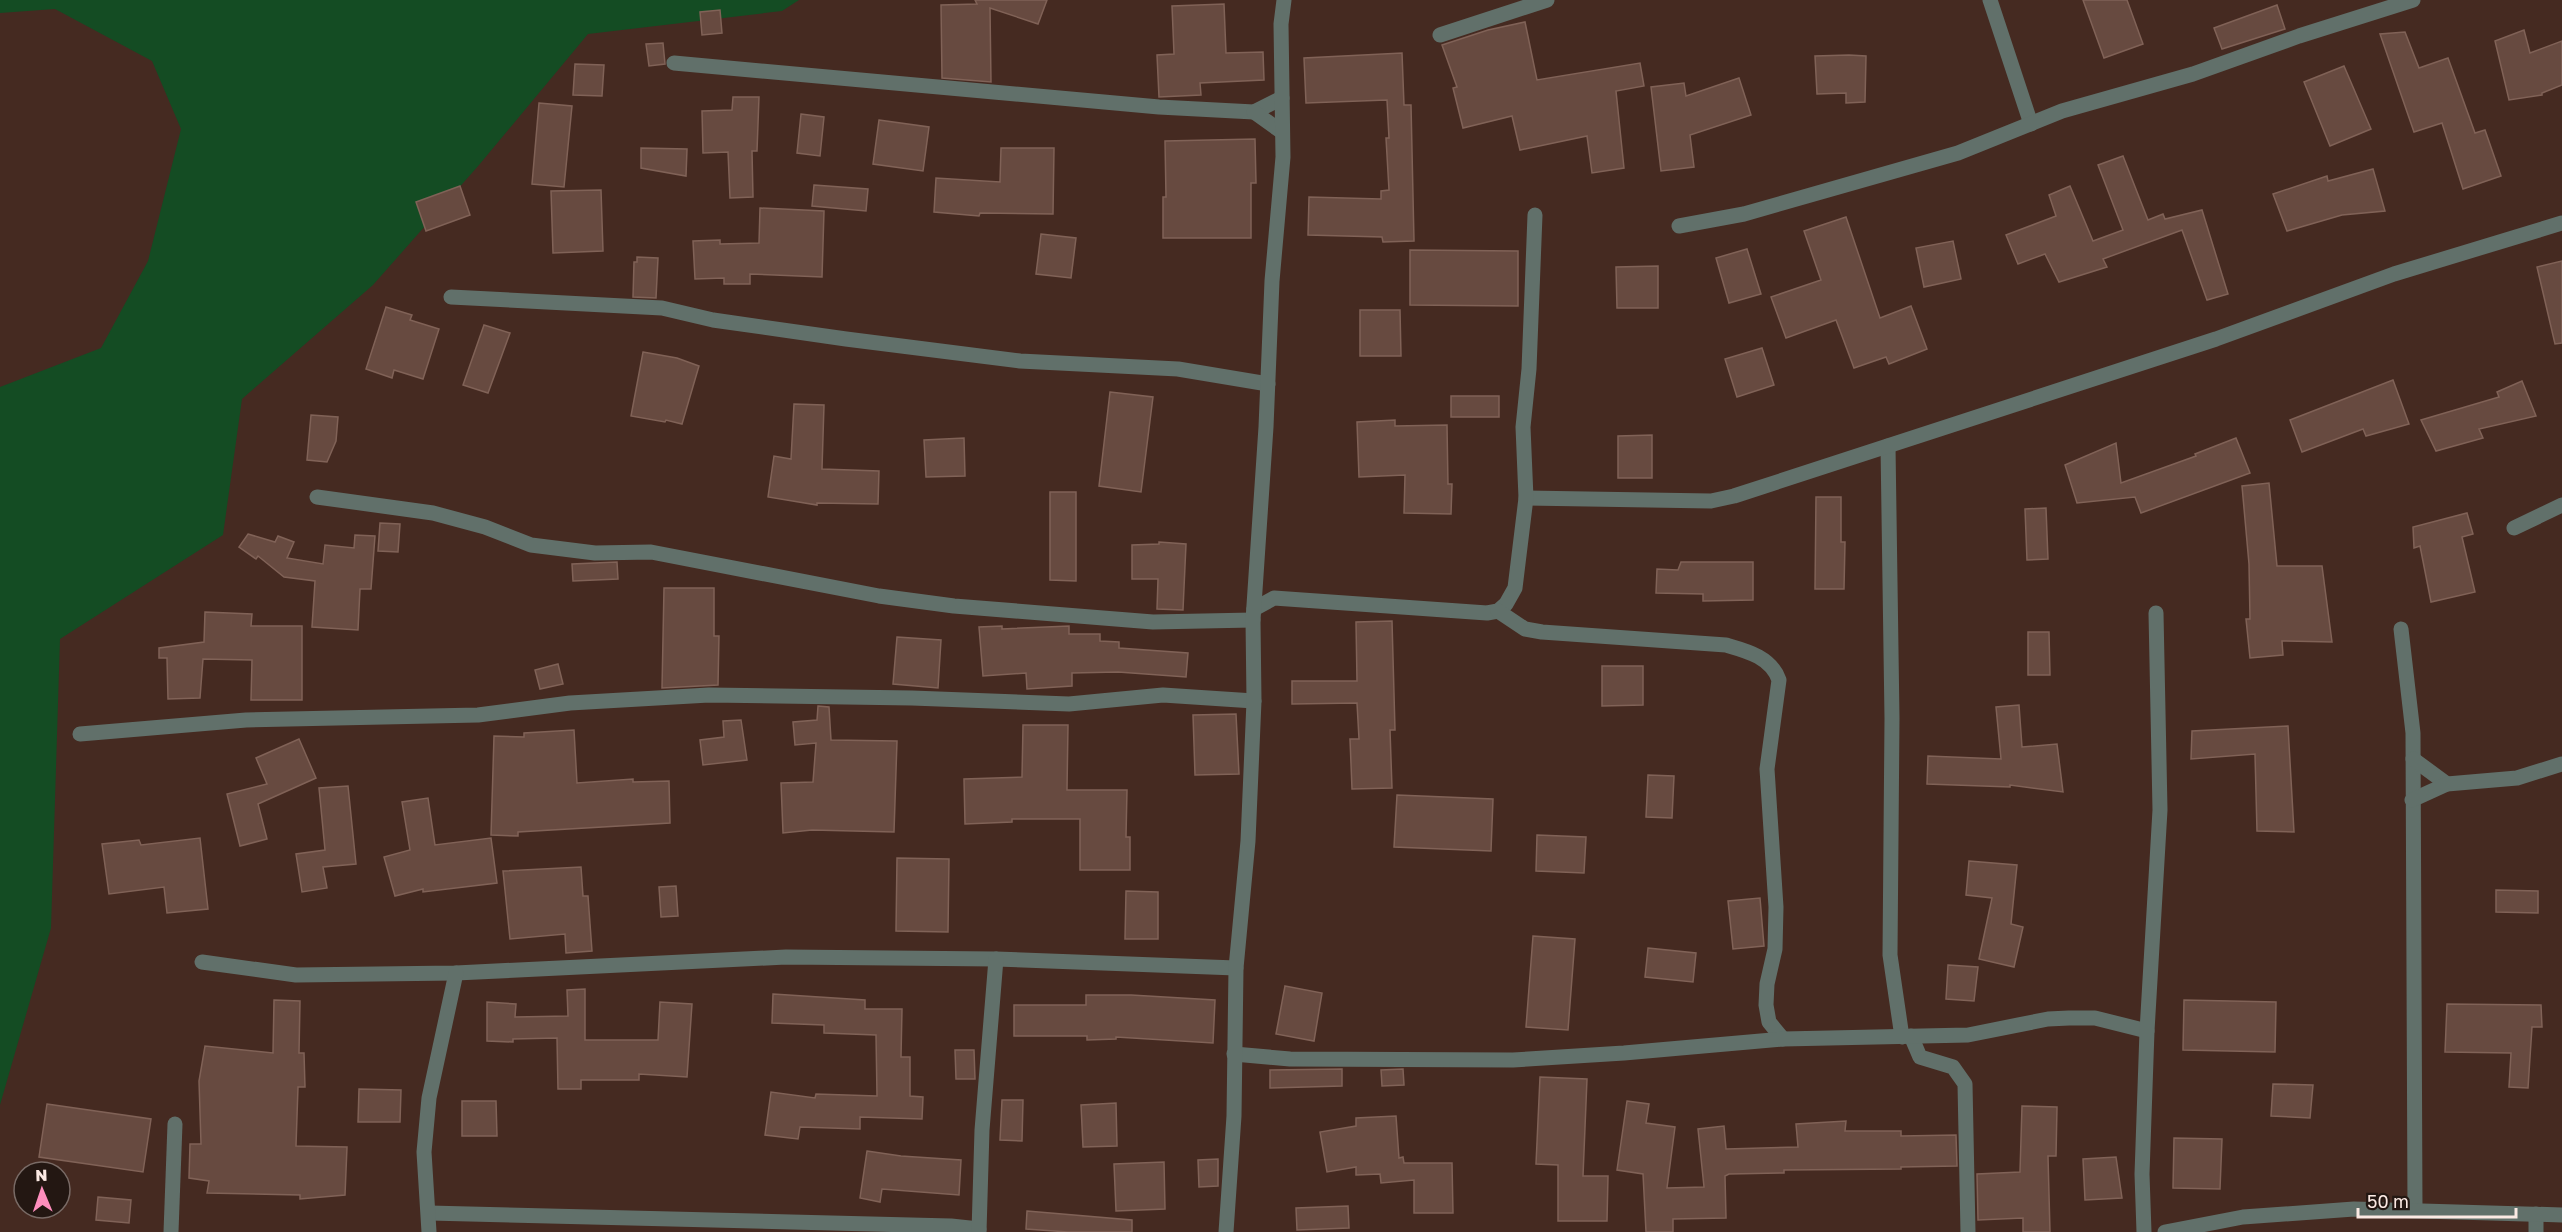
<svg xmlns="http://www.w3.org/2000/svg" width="2562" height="1232" font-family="'Golos Text',sans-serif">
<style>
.green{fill:#144c23}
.building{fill:#674a40;stroke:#806257;stroke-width:1.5}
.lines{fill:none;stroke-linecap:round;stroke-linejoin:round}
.minor{stroke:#61706a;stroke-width:15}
</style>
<rect width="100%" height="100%" fill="#452a21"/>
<polygon class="green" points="0,0 799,0 782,11 588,34 479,165 373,285 242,399 223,535 60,639 51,928 0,1105 0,387 101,348 148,261 181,129 152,61 55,9 0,13"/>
<g class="building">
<polygon points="975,0 1047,0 1038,24 990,8 991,82 942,78 941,5 977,4"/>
<polygon points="2083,0 2127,0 2143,44 2104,58"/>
<polygon points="1224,4 1226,53 1263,52 1264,80 1200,83 1201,95 1159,97 1157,55 1174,54 1172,6"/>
<polygon points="2277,5 2285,29 2222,49 2214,28"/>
<polygon points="720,10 722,33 702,35 700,12"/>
<polygon points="1525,22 1537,80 1640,63 1644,86 1616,91 1624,168 1592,173 1587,136 1520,150 1512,116 1463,128 1453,88 1457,87 1442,45 1488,30"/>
<polygon points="2524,30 2530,53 2562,41 2562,85 2542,93 2542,95 2509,100 2495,41"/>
<polygon points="2405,32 2419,68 2448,58 2475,133 2485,130 2501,176 2463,189 2442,123 2414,132 2380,34"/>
<polygon points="663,43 665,64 649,66 646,44"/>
<polygon points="1402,53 1404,105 1411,105 1414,241 1383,242 1382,237 1308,235 1309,197 1381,199 1381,191 1389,190 1386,138 1389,138 1387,100 1306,103 1304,58"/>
<polygon points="1849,55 1866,56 1865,102 1846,103 1846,93 1817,94 1815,56"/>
<polygon points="575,64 604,65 602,96 573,95"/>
<polygon points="2344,66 2371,129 2330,146 2304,82"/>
<polygon points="1739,78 1751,115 1690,135 1694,167 1661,171 1651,87 1684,83 1686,96"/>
<polygon points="733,97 759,97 757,151 752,151 753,197 730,198 728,152 703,153 702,111 732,110"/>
<polygon points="539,103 572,106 564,187 532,184"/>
<polygon points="801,114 824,117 820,156 797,153"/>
<polygon points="879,120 929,127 923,171 873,164"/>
<polygon points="1255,139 1256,183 1251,183 1251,238 1163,238 1163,197 1166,197 1165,141"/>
<polygon points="641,148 687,149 686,176 641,168"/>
<polygon points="1001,148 1054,148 1053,214 980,213 979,216 934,212 936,178 1000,182"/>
<polygon points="2123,156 2148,220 2163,214 2165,219 2202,210 2228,294 2207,300 2182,230 2103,259 2107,267 2059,282 2045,254 2018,264 2006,235 2056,216 2049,195 2070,186 2093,241 2123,230 2098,165"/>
<polygon points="2373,169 2385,211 2342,215 2287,231 2273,194 2327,176 2328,181"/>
<polygon points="814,185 868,189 866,211 812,206"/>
<polygon points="460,186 470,215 426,231 416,202"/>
<polygon points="601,190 603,251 553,253 551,191"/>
<polygon points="760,208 824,211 822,277 750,274 750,284 724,284 724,278 695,279 693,241 720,240 720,244 759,243"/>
<polygon points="1846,217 1880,318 1911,306 1927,349 1889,364 1886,357 1854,368 1836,320 1786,338 1771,297 1821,280 1804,231"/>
<polygon points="1041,234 1076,238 1071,278 1036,274"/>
<polygon points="1953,241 1961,279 1924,287 1916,248"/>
<polygon points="1747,249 1761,294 1729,303 1716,258"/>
<polygon points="1410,250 1518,251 1518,306 1410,305"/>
<polygon points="637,257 658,258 656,298 633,297 634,262 637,262"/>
<polygon points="2562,261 2562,343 2555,344 2537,267"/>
<polygon points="1658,266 1658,308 1617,308 1616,267"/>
<polygon points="386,307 412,315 410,320 439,329 423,379 394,370 392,378 366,369"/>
<polygon points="1360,310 1400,310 1401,356 1360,356"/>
<polygon points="484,325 510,333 488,393 463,385"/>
<polygon points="1762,348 1774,385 1737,397 1725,359"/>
<polygon points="643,352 677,358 699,366 682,424 666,420 665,422 631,416"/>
<polygon points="2393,380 2409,424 2366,436 2363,429 2302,452 2290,420"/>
<polygon points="2522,381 2536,416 2479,429 2483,438 2436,451 2421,420 2499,397 2497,392"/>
<polygon points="1110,392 1153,397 1141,492 1099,486"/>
<rect x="1451" y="396" width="48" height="21"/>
<polygon points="794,404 824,405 822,469 879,471 878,504 817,503 817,505 768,497 774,456 791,459"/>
<polygon points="311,415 338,417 336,441 327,462 307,460"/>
<polygon points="1395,420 1395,426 1447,425 1448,484 1452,484 1451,514 1404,513 1405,475 1359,477 1357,422"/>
<polygon points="1652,435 1652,478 1618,478 1618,436"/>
<polygon points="964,438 965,476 926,477 924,440"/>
<polygon points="2236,438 2250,473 2141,513 2135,497 2077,503 2065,465 2116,443 2121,483 2196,456 2195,454"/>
<polygon points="2269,483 2277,566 2322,566 2332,642 2282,641 2283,655 2250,658 2246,619 2250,619 2249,564 2242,486"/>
<polygon points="1050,492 1076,492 1076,581 1050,580"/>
<polygon points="1816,497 1841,497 1841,542 1845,542 1844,589 1815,589"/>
<polygon points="2046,508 2048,559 2027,560 2025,509"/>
<polygon points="2467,513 2473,534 2462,537 2475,592 2431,602 2420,546 2414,548 2413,527"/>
<polygon points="380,523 400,524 398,552 378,551"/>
<polygon points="248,534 275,542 278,536 294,542 287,558 323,564 325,545 354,548 355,535 375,536 371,589 360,589 358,630 312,627 315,581 284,577 258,556 256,559 239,547"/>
<polygon points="1159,542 1186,544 1183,610 1157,609 1158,579 1132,579 1132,545 1159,544"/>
<polygon points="617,562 618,579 573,581 572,564"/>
<polygon points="1681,562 1753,562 1753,600 1703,601 1703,594 1656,593 1657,569 1678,570"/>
<polygon points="664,588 714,588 714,636 719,636 718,685 662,688"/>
<polygon points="205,612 252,614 251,626 302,626 302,700 251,700 252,660 203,659 200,698 168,699 167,658 159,658 159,648 204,642"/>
<polygon points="1392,621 1395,730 1390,730 1392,788 1352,789 1350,739 1359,739 1357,703 1292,704 1292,681 1357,681 1356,622"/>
<polygon points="1002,626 1002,629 1069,626 1069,634 1100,634 1100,641 1119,642 1119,648 1188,653 1186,677 1118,672 1072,673 1072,686 1027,689 1026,673 983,676 979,627"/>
<polygon points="2028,632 2049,632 2050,675 2028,675"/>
<polygon points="897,637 941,640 938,688 893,684"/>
<polygon points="558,664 563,684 540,689 535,670"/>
<polygon points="1602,666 1643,666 1643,705 1602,706"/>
<polygon points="2019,705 2022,747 2057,744 2063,792 2010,785 2010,787 1927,784 1928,756 2001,759 1996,707"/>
<polygon points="818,706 829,707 831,740 897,741 894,832 812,830 783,833 781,783 813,782 816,743 795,745 793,722 817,720"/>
<polygon points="1236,714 1239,774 1195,775 1193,715"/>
<polygon points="741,720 747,760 703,765 700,740 724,737 723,721"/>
<polygon points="1023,725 1068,725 1067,790 1127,790 1126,837 1130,837 1130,870 1080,870 1080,819 1012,819 1012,822 965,824 964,779 1022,777"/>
<polygon points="2288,726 2294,832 2257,831 2255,754 2191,759 2192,731"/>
<polygon points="574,730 577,783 633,779 633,782 669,781 670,823 518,832 518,836 491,835 494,736 524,737 524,733"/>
<polygon points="299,739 316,778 258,804 267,839 240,846 227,794 267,784 256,758"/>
<polygon points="1648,775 1674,776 1672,818 1646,817"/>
<polygon points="348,786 356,864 323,867 327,888 302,892 296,854 325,850 319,788"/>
<polygon points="1397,795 1493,799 1491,851 1394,847"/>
<polygon points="428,798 435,845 491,838 497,883 423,892 423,889 395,896 384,857 410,850 402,802"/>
<polygon points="1537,835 1586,837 1584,873 1536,871"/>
<polygon points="200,838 208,909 167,913 164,887 109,894 102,844 139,840 141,845"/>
<polygon points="897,858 949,859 948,932 896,931"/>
<polygon points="1969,861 2017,865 2011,924 2023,927 2014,967 1979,959 1992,898 1966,895"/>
<polygon points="581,867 583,896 588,896 592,951 566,953 565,934 510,939 503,871"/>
<polygon points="676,886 678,916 661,917 659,887"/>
<polygon points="2496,890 2538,891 2538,913 2496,912"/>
<polygon points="1126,891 1158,892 1158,939 1125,939"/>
<polygon points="1760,898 1764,946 1733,949 1728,901"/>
<polygon points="1533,936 1575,939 1568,1030 1526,1027"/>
<polygon points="1648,948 1696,953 1693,982 1645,977"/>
<polygon points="1948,965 1978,967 1974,1001 1946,999"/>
<polygon points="1285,986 1322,993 1314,1041 1276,1034"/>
<polygon points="585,989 585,1040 658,1040 660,1002 692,1004 687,1077 639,1074 639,1080 581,1080 581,1089 558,1089 557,1038 513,1039 513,1042 487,1041 487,1002 516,1004 515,1017 568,1016 567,990"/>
<polygon points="773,994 865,1000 865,1009 902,1009 901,1057 910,1057 910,1096 923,1097 922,1119 860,1117 860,1129 800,1127 798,1139 765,1135 771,1092 815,1098 816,1094 877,1096 876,1035 824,1033 824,1025 772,1023"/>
<polygon points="1086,995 1131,995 1215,1000 1213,1043 1116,1037 1116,1039 1087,1040 1087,1036 1014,1036 1014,1005 1086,1005"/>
<polygon points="274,1000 300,1001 299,1053 304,1053 305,1087 298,1087 296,1146 347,1147 345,1195 300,1199 300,1195 207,1193 209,1181 189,1178 190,1144 201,1144 199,1081 205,1046 273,1053"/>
<polygon points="2184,1000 2276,1002 2275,1052 2183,1050"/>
<polygon points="2447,1004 2541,1005 2542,1027 2532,1027 2528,1088 2509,1087 2511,1053 2445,1052"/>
<polygon points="955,1050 974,1050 975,1079 956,1079"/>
<polygon points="1342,1069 1342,1086 1270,1088 1270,1070"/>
<polygon points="1403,1069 1404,1085 1382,1086 1381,1070"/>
<polygon points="1540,1077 1587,1079 1583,1176 1608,1176 1607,1221 1558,1221 1558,1165 1536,1164"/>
<polygon points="2273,1084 2313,1085 2310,1118 2271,1116"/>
<polygon points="359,1089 401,1090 400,1122 358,1122"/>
<polygon points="1002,1100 1023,1100 1022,1141 1000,1140"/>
<polygon points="462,1101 496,1101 497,1136 462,1136"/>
<polygon points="1627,1101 1649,1104 1646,1123 1675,1127 1667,1188 1704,1187 1698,1129 1724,1126 1726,1149 1798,1147 1796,1124 1846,1121 1845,1131 1901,1131 1901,1136 1956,1135 1957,1166 1901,1167 1901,1169 1784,1170 1784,1173 1729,1174 1725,1176 1726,1218 1673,1219 1673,1232 1646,1232 1643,1174 1617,1170"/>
<polygon points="1116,1103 1117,1146 1083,1147 1081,1105"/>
<polygon points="47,1104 151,1119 143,1172 39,1157"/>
<polygon points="2022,1106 2057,1107 2056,1156 2048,1156 2050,1232 2023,1232 2023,1218 1978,1220 1977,1174 2020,1172"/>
<polygon points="1396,1116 1399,1158 1403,1157 1404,1163 1452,1163 1453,1213 1414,1213 1414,1180 1381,1183 1380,1174 1356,1175 1356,1167 1327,1172 1320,1132 1356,1126 1356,1118"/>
<polygon points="2174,1138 2222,1139 2220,1189 2173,1188"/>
<polygon points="867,1151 901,1156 961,1160 959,1195 882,1189 880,1202 860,1198"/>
<polygon points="2116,1157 2122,1198 2085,1200 2083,1159"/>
<polygon points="1218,1159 1218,1186 1199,1187 1198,1160"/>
<polygon points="1164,1162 1165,1209 1116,1211 1114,1164"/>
<polygon points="98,1197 131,1200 129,1223 96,1220"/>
<polygon points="1348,1206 1349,1228 1297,1230 1296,1208"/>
<polygon points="1027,1211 1132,1220 1132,1232 1068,1232 1026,1229"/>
</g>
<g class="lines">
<g class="minor">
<polyline points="1990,0 2031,124"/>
<polyline points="1440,35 1547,0"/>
<polyline points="674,63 1159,107 1254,112 1282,98"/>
<polyline points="1254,112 1282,132"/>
<polyline points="1679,226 1744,214 1958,153 2062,111 2193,74 2299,36 2413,0"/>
<polyline points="451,297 662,308 713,320 846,339 1020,361 1178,369 1268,384"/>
<polyline points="1888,446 1892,718 1890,955 1902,1037"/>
<polyline points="317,497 433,513 485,527 531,545 595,553 651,552 879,596 954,606 1153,622 1253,620"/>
<polyline points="1526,498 1711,501 1734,496 2216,339 2394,274 2562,223"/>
<polyline points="2514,528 2562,505"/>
<polyline points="1254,609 1274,598 1487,613 1498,611 1506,604 1515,588 1526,498 1523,427 1529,369 1535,215"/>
<path d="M 1498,611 L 1525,629 L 1542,632 L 1726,645 C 1747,651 1771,657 1779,680 L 1767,769 L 1776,907 L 1775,949 L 1767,984 L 1766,1005 L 1769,1022 L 1783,1039"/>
<polyline points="2401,629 2413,733 2415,1210"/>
<polyline points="80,734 246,720 478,715 570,703 709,695 912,698 1069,704 1163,695 1254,701"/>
<polyline points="2413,759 2447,784"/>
<polyline points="2412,800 2447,784 2517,778 2562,764"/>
<polyline points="202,962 296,975 456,973 786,957 996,959 1236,968"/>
<polyline points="1911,1036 1920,1057 1953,1067 1965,1084 1968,1232"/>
<polyline points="1234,1054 1290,1059 1513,1060 1624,1053 1783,1039 1968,1035 2048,1019 2069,1018 2095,1018 2147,1031"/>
<polyline points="429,1213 951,1226 979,1229"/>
<polyline points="2536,1214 2536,1232"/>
<polyline points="171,1232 175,1124"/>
<polyline points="429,1232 424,1152 429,1098 456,973"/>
<polyline points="979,1232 982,1130 996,959"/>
<polyline points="1226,1232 1234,1116 1236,968 1248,841 1254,701 1253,620 1266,427 1272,281 1283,157 1281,24 1284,0"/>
<polyline points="2144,1232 2142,1174 2147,1031 2160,810 2156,613"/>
<polyline points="2165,1232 2243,1217 2354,1209 2562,1215"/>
</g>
</g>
<g transform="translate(42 1190) rotate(358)"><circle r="28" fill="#231712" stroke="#796b66" stroke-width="1.5"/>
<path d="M0-4.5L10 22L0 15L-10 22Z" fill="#fe8ebd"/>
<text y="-9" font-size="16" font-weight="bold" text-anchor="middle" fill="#fbe9e3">N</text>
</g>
<path d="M2358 1208v9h158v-9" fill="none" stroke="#fbe9e3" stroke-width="3"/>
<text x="2367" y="1208" font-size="18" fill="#fbe9e3" stroke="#231712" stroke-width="4.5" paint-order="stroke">50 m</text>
</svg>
